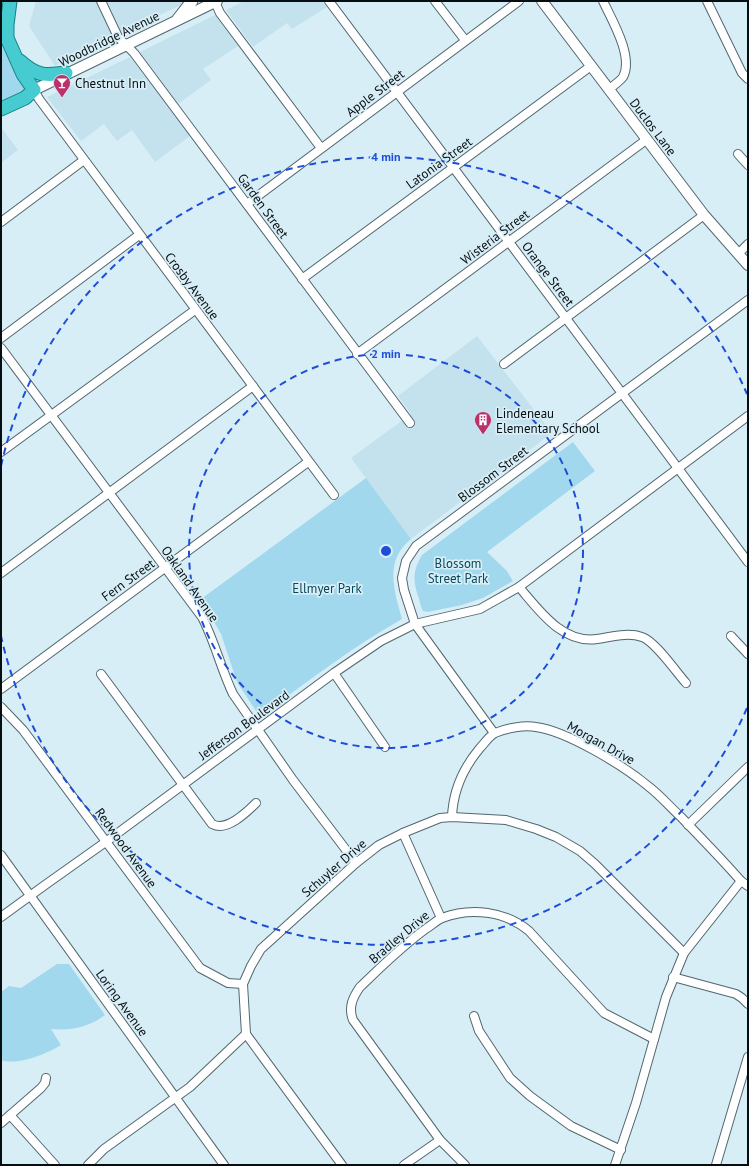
<svg xmlns="http://www.w3.org/2000/svg" width="749" height="1166" font-family="'PT Sans',sans-serif">
<style>
.built{fill:#c3e2ee}
.green{fill:#a2d8ed}
.lines{fill:none;stroke-linecap:round;stroke-linejoin:round}
.minor-casing{stroke:#52666e;stroke-width:10}
.tertiary-casing{stroke:#52666e;stroke-width:12}
.secondary-casing{stroke:#52666e;stroke-width:13}
.trunk-casing{stroke:#128285;stroke-width:15}
.minor{stroke:#fff;stroke-width:8}
.tertiary{stroke:#fff;stroke-width:10}
.secondary{stroke:#fff;stroke-width:11}
.trunk{stroke:#46ccd0;stroke-width:13}
.ring{fill:none;stroke:#1d4ed8;stroke-width:2;stroke-dasharray:7 5}
.labels{text-anchor:middle;dominant-baseline:central;stroke-width:3.5;stroke-linejoin:round;paint-order:stroke}
.street-label{font-size:13px;fill:#070e11;stroke:#d8eef7}
.poi-label{font-size:13px;fill:#070e11;stroke:#d8eef7;text-anchor:start}
.park-label{font-size:13px;fill:#07475a;stroke:#d8eef7}
.centre{fill:#1d4ed8;stroke:#d8eef7;stroke-width:2}
.ring-label{font-size:12px;text-anchor:middle;font-weight:bold;fill:#1d4ed8;stroke:#d8eef7;stroke-width:3.5;stroke-linejoin:round;paint-order:stroke}
</style>
<rect width="100%" height="100%" fill="#d8eef7"/>
<g class="built">
<polygon points="36,1 189,1 55,66 29,26"/>
<polygon points="244,1 322,1 327,7 292,29 287,23 253,47 226,10"/>
<polygon points="215,15 238,46 203,69 211,80 178,104 140,52"/>
<polygon points="130,57 190,136 155,162 132,130 117,141 104,124 81,141 47,97"/>
<polygon points="1,127 18,150 1,163"/>
<polygon points="477,336 552,433 411,539 351,458 411,414 398,396"/>
</g>
<g class="green">
<polygon points="1,25 29,89 1,105"/>
<path d="M 573,442 L 595,471 L 487,552 L 507,571 L 513,581 L 483,598 L 462,605 L 428,612 L 423,611 C 421,608 420,603 419,599 C 413,581 412,572 422,555 Z"/>
<path d="M 366,478 L 411,539 C 384,561 394,590 402,619 C 354,646 311,679 267,711 L 258,714 L 237,682 L 221,634 L 201,599 Z"/>
<path d="M 57,964 L 69,964 L 105,1015 C 90,1027 70,1031 51,1029 L 61,1045 C 47,1054 17,1066 1,1060 L 1,992 L 9,986 L 21,988 Z"/>
</g>
<g class="lines">
<defs>
<g id="minor">
<polyline points="101,1 118,37 134,53 410,423"/>
<polyline points="329,1 748,562"/>
<polyline points="435,1 465,40"/>
<path d="M 603,1 C 612,20 634,57 623,77 C 619,82 613,86 609,89"/>
<polyline points="707,1 742,73 748,79"/>
<polyline points="215,2 220,13 321,148"/>
<polyline points="34,90 39,99 334,495"/>
<polyline points="738,154 748,165"/>
<polyline points="247,204 519,1"/>
<polyline points="1,222 84,160"/>
<polyline points="738,254 748,244"/>
<polyline points="302,279 591,66"/>
<polyline points="1,338 139,235"/>
<path d="M 1,348 L 202,617 C 215,642 221,669 233,694 L 293,780 L 356,863"/>
<polyline points="357,354 646,140"/>
<polyline points="504,364 704,215"/>
<polyline points="1,452 195,310"/>
<polyline points="1,573 253,386"/>
<path d="M 519,587 C 539,610 562,644 597,639 C 611,637 628,632 642,637 C 655,641 676,672 686,683"/>
<polyline points="731,636 748,654"/>
<polyline points="334,673 385,747"/>
<path d="M 101,674 L 212,824 C 226,832 246,813 256,803"/>
<polyline points="1,689 308,462"/>
<polyline points="1,707 23,730 200,968 228,983 243,984"/>
<polyline points="494,733 415,624 404,590 402,578 406,561 416,546 748,300"/>
<path d="M 452,817 C 453,791 464,767 480,748 C 484,744 489,736 495,733 C 507,728 524,725 536,727 C 567,731 624,766 648,786 C 660,795 670,807 681,817 C 701,838 722,859 741,881 L 748,886"/>
<polyline points="688,825 748,767"/>
<polyline points="403,833 441,918"/>
<polyline points="1,855 224,1165"/>
<polyline points="1,917 45,885 107,841 334,673 381,641 415,624 480,609 519,587 748,416"/>
<polyline points="673,977 736,994 742,998 748,1004"/>
<polyline points="474,1016 479,1031 510,1078 530,1096 571,1126 621,1150"/>
<polyline points="10,1115 55,1165"/>
<polyline points="1,1123 41,1088 45,1083 46,1078"/>
<polyline points="88,1165 104,1149 190,1087 246,1034"/>
<polyline points="342,1165 246,1034 243,984 251,966 261,949 356,863 379,845 403,833 440,818 452,817 506,820 536,829 556,837 580,851 595,864 684,953"/>
<polyline points="404,1165 440,1140"/>
<path d="M 465,1165 L 440,1140 L 353,1020 C 348,1007 353,997 360,987 C 382,966 403,945 427,928 C 432,925 437,920 442,918 C 471,907 505,911 529,931 L 604,1013 L 654,1039"/>
<polyline points="615,1165 636,1103 666,997 684,953 741,881"/>
<polyline points="716,1165 748,1057"/>
</g>
<g id="tertiary">
<polyline points="542,1 704,215 748,265"/>
<polyline points="34,90 217,1"/>
</g>
<g id="secondary">
<polyline points="214,1 215,2"/>
<polyline points="178,19 192,1"/>
</g>
<g id="trunk">
<path d="M 20,61 C 37,76 44,76 66,73"/>
<polyline points="1,109 25,98 34,90 23,74 7,38 7,25 10,1"/>
</g>
</defs>
<use href="#minor" class="minor-casing"/>
<use href="#tertiary" class="tertiary-casing"/>
<use href="#secondary" class="secondary-casing"/>
<use href="#trunk" class="trunk-casing"/>
<use href="#minor" class="minor"/>
<use href="#tertiary" class="tertiary"/>
<use href="#secondary" class="secondary"/>
<use href="#trunk" class="trunk"/>
</g>
<g class="ring">
<circle cx="386" cy="551" r="197"/>
<path d="M747 708A394 394 0 0 1 1 636M1 466A394 394 0 0 1 747 394"/>
</g>
<defs>
<symbol id="bar-pin" viewBox="-11 -11 22 30"><path d="M0 17L-7.5 6A9.5 9.5 0 1 1 7.5 6Z" fill="#bb316a" stroke="#d8eef7"/><path d="M-6-5H6L.8 .8V4.5H3.5V6h-7V4.5H-.8V.8Z" fill="#fff"/></symbol>
<symbol id="building-pin" viewBox="-11 -11 22 30"><path d="M0 17L-7.5 6A9.5 9.5 0 1 1 7.5 6Z" fill="#bb316a" stroke="#d8eef7"/><path d="M-4-6H4V6H1V3H-1V6H-4ZM-2.5-4.3h1.7v1.8h-1.7ZM.8-4.3h1.7v1.8H.8ZM-2.5-1h1.7V.8h-1.7ZM.8-1h1.7V.8H.8Z" fill="#fff"/></symbol>
</defs>
<g fill-rule="evenodd">
<use href="#bar-pin" x="52" y="73" width="20" height="27"/>
<use href="#building-pin" x="473" y="410" width="20" height="27"/>
</g>
<g class="labels">
<g class="street-label">
<text transform="translate(109 39) rotate(-26)">Woodbridge Avenue</text>
<text transform="translate(375 93) rotate(-37)">Apple Street</text>
<text transform="translate(653 127) rotate(53)">Duclos Lane</text>
<text transform="translate(439 163) rotate(-36)">Latonia Street</text>
<text transform="translate(263 206) rotate(54)">Garden Street</text>
<text transform="translate(495 237) rotate(-37)">Wisteria Street</text>
<text transform="translate(548 274) rotate(53)">Orange Street</text>
<text transform="translate(192 286) rotate(53)">Crosby Avenue</text>
<text transform="translate(493 474) rotate(-37)">Blossom Street</text>
<text transform="translate(128 580) rotate(-36)">Fern Street</text>
<text transform="translate(190 584) rotate(55)">Oakland Avenue</text>
<text transform="translate(244 725) rotate(-36)">Jefferson Boulevard</text>
<text transform="translate(601 743) rotate(29)">Morgan Drive</text>
<text transform="translate(126 848) rotate(54)">Redwood Avenue</text>
<text transform="translate(334 868) rotate(-41)">Schuyler Drive</text>
<text transform="translate(399 937) rotate(-40)">Bradley Drive</text>
<text transform="translate(122 1003) rotate(54)">Loring Avenue</text>
</g>
<g class="poi-label">
<text x="75" y="83">Chestnut Inn</text>
<text x="496" y="413">Lindeneau<tspan x="496" dy="15">Elementary School</tspan></text>
</g>
<g class="park-label">
<text x="458" y="563">Blossom<tspan x="458" dy="15">Street Park</tspan></text>
<text x="327" y="588">Ellmyer Park</text>
</g>
</g>
<circle cx="386" cy="551" r="6" class="centre"/>
<g class="ring-label">
<text x="386" y="161">4 min</text>
<text x="386" y="358">2 min</text>
</g>
<rect width="749" height="1166" fill="none" stroke="#070e11" stroke-width="4"/>
</svg>
